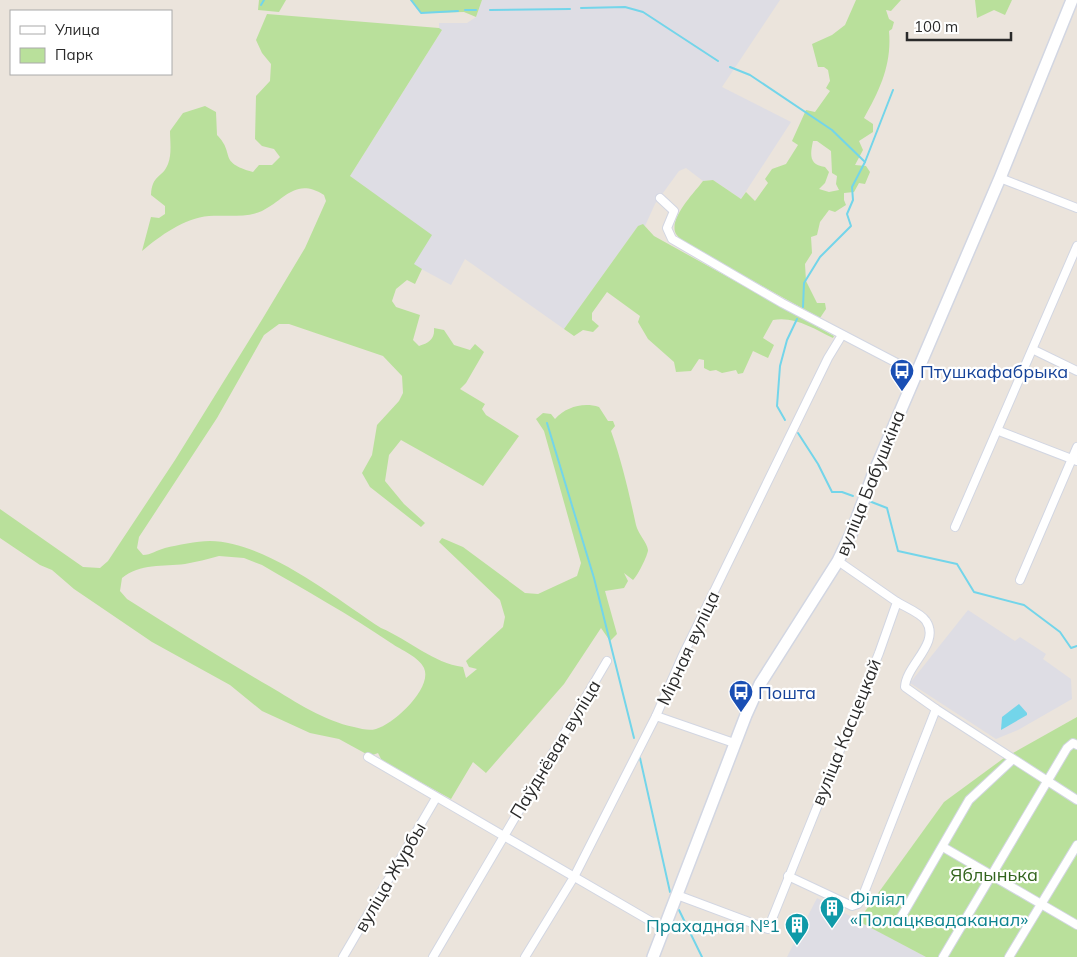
<svg xmlns="http://www.w3.org/2000/svg" width="1077" height="957" font-family="Mulish,sans-serif">
<style>
.industrial{fill:#dedde4}
.green{fill:#b9e09b;fill-rule:evenodd}
.water{fill:#73d5ea}
.lines{fill:none;stroke-linecap:round;stroke-linejoin:round}
.stream{stroke:#73d5ea;stroke-width:2}
.street-casing{stroke:#d2d6e2;stroke-width:10}
.secondary-casing{stroke:#d2d6e2;stroke-width:14}
.street{stroke:#fff;stroke-width:8}
.secondary{stroke:#fff;stroke-width:11}
.labels{text-anchor:middle;dominant-baseline:central;stroke-width:4.5;stroke-linejoin:round;paint-order:stroke}
.transit-label{font-size:18px;fill:#164399;stroke:#fff;text-anchor:start}
.street-label{font-size:18px;fill:#2a2a2a;stroke:#fff}
.park-label{font-size:18px;fill:#32641d;stroke:#fff}
.culture-label{font-size:18px;fill:#0d838f;stroke:#fff;text-anchor:start}
</style>
<rect width="100%" height="100%" fill="#ebe4dc"/>
<g class="industrial">
<polygon points="482,0 780,0 722,87 791,122 741,199 713,180 703,181 686,168 679,171 655,204 645,226 638,226 564,329 465,259 451,285 414,265 350,176 442,30 439,30 439,23 467,23 476,17"/>
<polygon points="968,610 1015,641 1020,637 1046,654 1043,659 1071,679 1072,699 1018,730 996,739 910,683"/>
<polygon points="817,898 926,957 787,957"/>
</g>
<g class="green">
<polygon points="259,0 286,0 279,12 258,10"/>
<polygon points="411,0 482,0 476,17 464,12 421,13"/>
<path d="M 856,0 L 901,0 L 891,11 L 886,10 L 889,19 L 894,22 L 892,29 L 889,31 C 892,64 880,90 864,118 L 873,124 L 873,132 L 859,141 L 863,150 L 855,165 L 866,166 L 870,172 L 865,184 L 859,183 L 854,192 L 844,193 L 844,200 L 846,205 L 835,212 L 829,210 L 820,222 L 817,235 L 811,237 L 812,253 L 805,264 L 806,281 L 817,303 L 825,303 L 826,309 L 820,318 L 684,243 C 682,240 678,237 676,234 C 668,219 694,193 703,181 L 713,180 L 741,199 L 746,192 L 755,201 L 768,183 L 765,179 L 772,169 L 786,164 L 798,145 L 792,141 L 806,110 L 815,112 L 830,91 L 826,88 L 830,81 L 828,70 L 824,67 L 818,67 L 812,44 L 832,35 L 845,25 ZM 813,141 L 817,141 L 831,151 L 832,173 L 837,176 L 836,184 L 839,190 L 829,192 L 819,189 L 825,183 L 829,172 L 825,167 C 809,165 810,155 813,141 Z"/>
<polygon points="975,0 1012,0 1005,15 994,10 977,18"/>
<path d="M 267,14 L 439,28 L 442,30 L 350,176 L 432,235 L 414,264 L 422,269 L 415,284 L 407,280 L 396,289 L 392,301 L 396,307 L 420,315 L 413,340 L 419,346 C 429,343 435,339 434,328 L 444,330 L 454,345 L 470,350 L 475,344 L 484,352 L 466,383 L 460,389 L 485,404 L 482,409 L 486,415 L 519,436 L 483,486 L 401,440 L 389,455 L 385,481 L 404,504 L 425,523 L 421,527 L 370,487 L 362,473 L 372,455 L 377,425 L 399,401 L 403,393 L 402,376 L 383,356 L 289,324 L 279,324 L 264,335 L 217,418 L 139,537 L 137,548 L 143,555 C 151,555 157,550 165,548 C 178,545 196,541 210,541 C 267,542 335,598 381,628 C 409,640 433,663 463,667 L 466,678 L 477,669 L 469,667 L 466,661 L 503,627 L 505,617 L 500,600 L 439,542 L 442,538 L 463,547 L 525,593 L 538,594 L 577,576 L 581,563 L 544,431 L 536,419 L 543,413 L 551,414 L 555,419 C 566,407 583,402 599,407 L 608,421 L 613,421 L 615,426 L 611,431 C 622,462 629,493 636,525 C 638,534 647,542 648,550 C 648,555 637,577 633,580 L 624,573 L 628,581 L 624,588 L 605,591 L 617,634 L 610,641 L 601,628 L 564,684 L 486,773 L 473,762 L 451,799 L 382,761 L 378,753 L 370,756 L 339,739 L 310,733 L 262,711 L 230,685 L 152,642 L 74,589 L 52,570 L 40,565 L 0,538 L 0,509 L 83,567 L 100,568 L 108,561 L 175,460 L 263,318 L 305,248 L 326,201 L 324,195 C 295,177 285,200 262,211 C 246,218 226,215 209,216 C 184,218 160,236 142,251 L 151,217 L 159,218 L 165,214 L 165,206 L 151,195 C 152,174 162,179 168,164 C 172,154 170,141 170,131 L 183,113 L 205,106 L 216,112 L 217,135 C 236,154 217,162 253,172 L 259,165 L 272,165 L 280,157 L 274,149 L 262,146 L 255,139 L 256,96 L 270,81 L 271,64 L 262,53 L 256,40 ZM 219,556 L 244,558 L 262,565 C 305,590 350,615 391,643 C 401,650 419,657 424,668 C 433,688 394,724 376,729 C 369,731 362,729 354,727 C 324,721 296,702 269,686 C 221,658 174,629 127,599 L 120,591 L 122,578 C 140,563 163,567 185,564 C 196,562 208,559 219,556 Z"/>
<path d="M 643,224 L 654,236 L 834,336 L 833,338 C 814,329 795,316 773,320 L 763,338 L 774,345 L 768,358 L 753,351 L 743,373 L 738,374 L 736,370 L 722,373 L 716,370 L 710,371 L 704,368 L 704,360 L 699,359 L 691,371 L 676,372 L 674,362 L 648,339 L 638,322 L 640,316 L 607,292 L 592,313 L 592,320 L 599,326 L 593,332 L 583,330 L 574,336 L 564,329 L 638,226 Z"/>
<polygon points="1077,717 1077,957 926,957 858,921 944,802 1004,758"/>
</g>
<polygon class="water" points="1019,704 1027,713 1027,715 1001,730 1002,717"/>
<g class="lines">
<g class="stream">
<polyline points="411,0 421,13 458,11"/>
<polyline points="261,5 264,0"/>
<polyline points="581,8 625,7 643,12 718,61"/>
<polyline points="465,10 476,10"/>
<polyline points="490,10 570,9"/>
<polyline points="730,67 750,75 832,130 865,162"/>
<polyline points="803,307 804,283 820,257 851,226 847,214 853,200 852,187 865,162 893,90"/>
<polyline points="785,420 777,406 780,366 787,340 797,319"/>
<polyline points="547,423 594,578 634,738"/>
<polyline points="798,433 818,464 832,492 842,492 853,496"/>
<polyline points="869,501 887,508 898,551 957,564 974,592 1024,605 1060,632 1071,648 1077,646"/>
<polyline points="640,758 670,892"/>
<polyline points="679,910 702,957"/>
</g>
<defs>
<g id="street">
<polyline points="1000,178 1077,208"/>
<polyline points="660,198 674,211 667,228 672,239 782,303 916,373"/>
<polyline points="1034,350 1077,371"/>
<polyline points="999,431 1077,461"/>
<polyline points="955,527 1077,246"/>
<polyline points="1020,580 1077,447"/>
<polyline points="936,709 1077,800"/>
<polyline points="656,716 734,743"/>
<polyline points="368,757 664,929"/>
<polyline points="943,847 1077,925"/>
<path d="M 788,876 L 852,906 L 858,904 L 862,898 L 936,709 L 905,687 C 906,665 941,643 926,621 C 921,613 905,607 897,602"/>
<polyline points="677,895 768,929 879,653 897,602 838,561"/>
<polyline points="900,919 969,800 1013,759"/>
<polyline points="343,957 436,798"/>
<polyline points="433,957 607,661"/>
<polyline points="525,957 574,877 656,716 682,657 828,358 842,335"/>
<polyline points="943,957 1067,748 1073,743 1077,745"/>
<polyline points="1009,957 1077,845"/>
</g>
<polyline id="secondary" points="653,957 746,715 760,684 838,561 851,534 873,475 1000,178 1072,0"/>
</defs>
<use href="#street" class="street-casing"/>
<use href="#secondary" class="secondary-casing"/>
<use href="#street" class="street"/>
<use href="#secondary" class="secondary"/>
</g>
<defs>
<symbol id="bus-pin" viewBox="-11 -11 22 30"><path d="M0 17L-7.5 6A9.5 9.5 0 1 1 7.5 6Z" fill="#1a4fb4" stroke="#fff"/><path d="M-5-6H5V4H4V6H2V4H-2V6H-4V4H-5ZM-3.5-4V0h7V-4ZM-3.5 1.2v1.5H-2V1.2ZM2 1.2v1.5H3.5V1.2Z" fill="#fff"/></symbol>
<symbol id="building-pin" viewBox="-11 -11 22 30"><path d="M0 17L-7.5 6A9.5 9.5 0 1 1 7.5 6Z" fill="#0f9aa8" stroke="#fff"/><path d="M-4-6H4V6H1V3H-1V6H-4ZM-2.5-4.3h1.7v1.8h-1.7ZM.8-4.3h1.7v1.8H.8ZM-2.5-1h1.7V.8h-1.7ZM.8-1h1.7V.8H.8Z" fill="#fff"/></symbol>
</defs>
<g fill-rule="evenodd">
<use href="#bus-pin" x="888" y="357" width="28" height="38"/>
<use href="#bus-pin" x="727" y="678" width="28" height="38"/>
<use href="#building-pin" x="818" y="894" width="28" height="38"/>
<use href="#building-pin" x="783" y="911" width="28" height="38"/>
</g>
<g class="labels">
<g class="transit-label">
<text x="920" y="371">Птушкафабрыка</text>
<text x="758" y="692">Пошта</text>
</g>
<g class="street-label">
<text transform="translate(870 483) rotate(-68)">вуліца Бабушкіна</text>
<text transform="translate(688 648) rotate(-65)">Мірная вуліца</text>
<text transform="translate(846 732) rotate(-68)">вуліца Касцецкай</text>
<text transform="translate(555 749) rotate(-59)">Паўднёвая вуліца</text>
<text transform="translate(390 877) rotate(-60)">вуліца Журбы</text>
</g>
<g class="park-label">
<text x="994" y="874">Яблынька</text>
</g>
<g class="culture-label">
<text x="850" y="898">Філіял<tspan x="850" dy="21">«Полацквадаканал»</tspan></text>
<text x="780" y="925" text-anchor="end">Прахадная №1</text>
</g>
</g>
<rect x="10" y="10" width="162" height="65" fill="#ffffff" stroke="#aaaaaa"/>
<rect x="20" y="26" width="25" height="8" fill="#ffffff" stroke="#aaaaaa"/>
<text x="55" y="35" font-size="15" fill="#2a2a2a">Улица</text>
<rect x="20" y="48" width="25" height="15" fill="#b9e09b" stroke="#aaaaaa"/>
<text x="55" y="60" font-size="15" fill="#2a2a2a">Парк</text>
<path d="M907 32v8h104v-8" fill="none" stroke="#2a2a2a" stroke-width="2.5"/>
<text x="914" y="32" font-size="15" fill="#2a2a2a" stroke="#ffffff" stroke-width="4" paint-order="stroke">100 m</text>
</svg>
